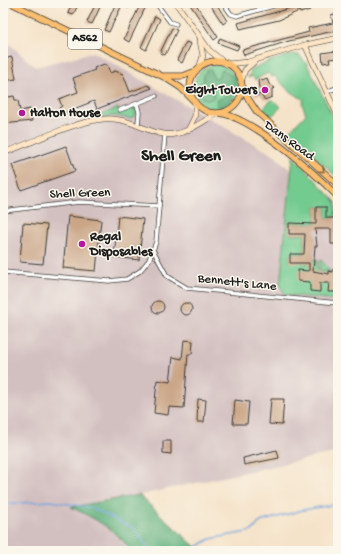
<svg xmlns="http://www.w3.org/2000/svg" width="341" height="554" font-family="'Gochi Hand',sans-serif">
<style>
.industrial{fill:#d2bfc0}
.green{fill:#73cb90;stroke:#487456}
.forest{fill:#5eaf7a;stroke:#3d664b}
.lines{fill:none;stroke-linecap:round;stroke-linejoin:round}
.stream{stroke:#72a2dc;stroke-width:1.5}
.building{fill:#caa687}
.street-casing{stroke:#3d3a36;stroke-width:5}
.secondary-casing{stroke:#3d3a36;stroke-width:6}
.primary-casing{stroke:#3d3a36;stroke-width:7}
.street{stroke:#fff;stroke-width:3.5}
.secondary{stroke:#fde5c5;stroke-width:5}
.primary{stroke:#fbbe6e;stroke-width:5.5}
.oneway{stroke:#8c6d45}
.poi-dot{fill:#b5179e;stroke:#fbf7ec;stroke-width:1.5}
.labels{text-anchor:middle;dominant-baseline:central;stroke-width:3;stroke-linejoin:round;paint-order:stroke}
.shield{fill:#fbf7ec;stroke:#5f5e5a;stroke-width:1}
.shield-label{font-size:12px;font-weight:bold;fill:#1c1c1c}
.poi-label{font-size:13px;font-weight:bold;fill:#1c1c1c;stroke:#fbf7ec;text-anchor:start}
.street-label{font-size:13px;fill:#1c1c1c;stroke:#fbf7ec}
.district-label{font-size:17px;font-weight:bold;fill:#1c1c1c;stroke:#fbf7ec}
</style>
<rect width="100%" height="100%" fill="#fbf7ec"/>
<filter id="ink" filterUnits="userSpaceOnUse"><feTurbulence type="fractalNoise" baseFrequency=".025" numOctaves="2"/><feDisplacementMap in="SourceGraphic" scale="8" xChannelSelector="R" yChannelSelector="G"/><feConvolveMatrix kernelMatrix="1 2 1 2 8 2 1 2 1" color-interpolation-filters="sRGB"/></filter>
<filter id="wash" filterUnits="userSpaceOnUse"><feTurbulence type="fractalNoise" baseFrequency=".012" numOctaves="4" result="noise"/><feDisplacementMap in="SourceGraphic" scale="16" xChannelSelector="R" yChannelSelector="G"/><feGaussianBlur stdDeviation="0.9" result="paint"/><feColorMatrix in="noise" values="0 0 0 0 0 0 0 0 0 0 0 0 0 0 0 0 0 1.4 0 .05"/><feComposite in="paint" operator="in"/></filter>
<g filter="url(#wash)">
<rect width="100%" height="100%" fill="#f5e3c9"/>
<polygon class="industrial" points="3,36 6,41 35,67 93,52 275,156 322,199 338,204 338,452 140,495 200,551 3,551"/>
<g class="green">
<polygon points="293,54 299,55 307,64 338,127 338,178 288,133 306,114 302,104 304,100 287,89 275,76 272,77 268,73 255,80 253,76 248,78 252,69 267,62"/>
<circle cx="216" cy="87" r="22"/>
<polygon points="271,100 273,100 281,107 271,117 263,109"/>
<polygon points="135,107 136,114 131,119 116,116 95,117 118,108 119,113"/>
<polygon points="293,156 336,202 335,218 326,218 326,207 316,207 316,227 314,223 289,223 289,234 305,234 304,254 290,254 290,262 309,263 314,259 317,259 318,271 320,271 320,259 330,270 321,272 329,271 329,274 326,274 326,283 329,283 329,292 338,292 338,300 285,295 280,285"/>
</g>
<g class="forest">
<path d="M 207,70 L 211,70 L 214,79 L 219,76 L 220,71 L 223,70 L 235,78 L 236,85 L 235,88 C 226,93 222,88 216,84 L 213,88 L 214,97 L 210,100 L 202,98 L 199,94 L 199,85 L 204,81 L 203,75 Z"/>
<polygon points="228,92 232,94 232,98 223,107 217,105 216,100 222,98"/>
<path d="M 139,495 L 200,551 L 132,551 C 114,529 96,519 71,507 Z"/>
</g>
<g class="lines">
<g class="stream">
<polyline points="3,504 51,501 92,508 135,529 151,551"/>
<polyline points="190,551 210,539 252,531 259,523 263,521 303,510 338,504"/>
</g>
</g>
<g id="blocks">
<g class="building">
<polygon points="72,3 79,3 73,15 68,13"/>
<polygon points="96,3 102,3 92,24 87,22"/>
<polygon points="141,3 147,4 129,42 124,39"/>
<polygon points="189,3 195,3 218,37 214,40"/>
<polygon points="209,3 216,3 227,21 223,24"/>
<polygon points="308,3 312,3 313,7 310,8 310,10 300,13 299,11 279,20 240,29 238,23"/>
<polygon points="115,5 121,7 109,32 104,30"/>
<polygon points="335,14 336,19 338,18 338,30 289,41 244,55 242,50 309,32 308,28 333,23 331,15"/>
<polygon points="155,16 160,19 146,50 141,47"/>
<polygon points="172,28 177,30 165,55 160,53"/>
<polygon points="220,38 239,46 237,50 218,43"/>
<polygon points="186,42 191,44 182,63 177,60"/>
<polygon points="336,51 338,58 329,59 330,62 323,63 322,53"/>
<polygon points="12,57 16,79 3,81 3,59"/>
<polygon points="104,64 107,65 110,73 115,71 123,74 130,92 148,85 152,88 97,109 94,101 61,114 59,108 62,106 59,99 78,92 73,78 95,70 94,68"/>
<polygon points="262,79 262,81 267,79 269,84 275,88 272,89 272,97 265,100 260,94 256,96 254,93 259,88 258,81"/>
<polygon points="14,96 15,100 18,100 20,111 30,109 32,121 3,124 3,98"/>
<polygon points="66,146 75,171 21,190 12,165"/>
<polygon points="316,207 326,207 326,218 335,218 335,232 338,232 338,244 331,244 331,229 315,229 317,246 315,246 313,271 329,274 329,271 333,272 333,269 338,269 338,292 328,292 329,283 320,283 320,292 310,291 310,282 298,281 298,270 309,271 309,263 290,263 290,254 304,254 305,234 289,234 289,223 316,224"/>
<polygon points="68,216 101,220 96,271 63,268"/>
<polygon points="118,216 143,219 139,260 114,257"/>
<polygon points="23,223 47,225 43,264 20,262"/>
<circle cx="158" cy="307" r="6"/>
<circle cx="186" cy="309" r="6"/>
<polygon points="184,340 193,341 192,354 188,354 184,408 169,407 168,415 154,413 157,380 170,382 173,357 182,359"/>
<polygon points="198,399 206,400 204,422 197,422"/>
<polygon points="271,399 284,399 282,425 269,424"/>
<polygon points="235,400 249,402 247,424 233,424"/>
<polygon points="163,441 171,441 171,454 163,453"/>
<polygon points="277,450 279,458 244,465 243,458"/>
</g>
</g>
</g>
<g filter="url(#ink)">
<use href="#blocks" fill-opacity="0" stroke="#3d3a36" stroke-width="1"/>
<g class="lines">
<defs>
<g id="street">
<polyline points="121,3 128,6 132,3"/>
<polyline points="156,3 170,22 176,24"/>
<polyline points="223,3 231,14 237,16 284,3"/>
<polyline points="327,92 338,87"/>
<polyline points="137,104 139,112 138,124"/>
<polyline points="120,110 156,96"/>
<polyline points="3,211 79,202 159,206"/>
<polyline points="153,250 167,276 187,288 338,303"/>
<polyline points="3,272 109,281 127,279 140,271 149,260 156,242 165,134"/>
</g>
<g id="secondary">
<polyline points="176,3 209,50 226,64"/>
<polyline points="305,45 338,116"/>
<polyline points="227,64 248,62 305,45 338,38"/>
<polyline points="199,68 203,56 200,41"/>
<polyline points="241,82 245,70 254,62"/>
<polyline points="189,128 195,116 195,102"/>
<path d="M 3,153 C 32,143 75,121 104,119 C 131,116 152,138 175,134 C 191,132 205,119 219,113"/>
</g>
<g id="primary">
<polyline points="11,3 164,77 181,88 193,100"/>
<circle cx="216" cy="87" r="26"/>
<polyline points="165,76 183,76 196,71"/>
<polyline points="242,86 249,100 257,112 338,185"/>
<path d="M 220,113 C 254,119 314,172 338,197"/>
</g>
</defs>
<use href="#street" class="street-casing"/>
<use href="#secondary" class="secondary-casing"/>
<use href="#primary" class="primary-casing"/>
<use href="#street" class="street"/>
<use href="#secondary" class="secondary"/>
<use href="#primary" class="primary"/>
</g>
<defs><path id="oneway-chevron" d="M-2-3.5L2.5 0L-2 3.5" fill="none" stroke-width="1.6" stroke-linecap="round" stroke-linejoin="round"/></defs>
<use class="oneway" href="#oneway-chevron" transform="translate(322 170) rotate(42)"/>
</g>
<g class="poi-dot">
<circle cx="265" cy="90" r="4"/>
<circle cx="22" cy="113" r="4"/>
<circle cx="82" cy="244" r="4"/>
</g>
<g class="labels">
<rect class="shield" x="68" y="29" width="34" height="20" rx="3"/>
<g class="shield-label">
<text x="85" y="39">A562</text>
</g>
<g class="poi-label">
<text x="257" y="90" text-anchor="end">Eight Towers</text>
<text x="30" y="113">Halton House</text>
<text x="90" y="237">Regal<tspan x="90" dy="15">Disposables</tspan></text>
</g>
<g class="street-label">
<text transform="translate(289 141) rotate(36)">Dans Road</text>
<text transform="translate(80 194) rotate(-2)">Shell Green</text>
<text transform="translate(237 283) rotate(6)">Bennett's Lane</text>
</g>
<g class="district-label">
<text x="181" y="157">Shell Green</text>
</g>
</g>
<rect width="341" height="554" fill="none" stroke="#fbf7ec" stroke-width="16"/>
</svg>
